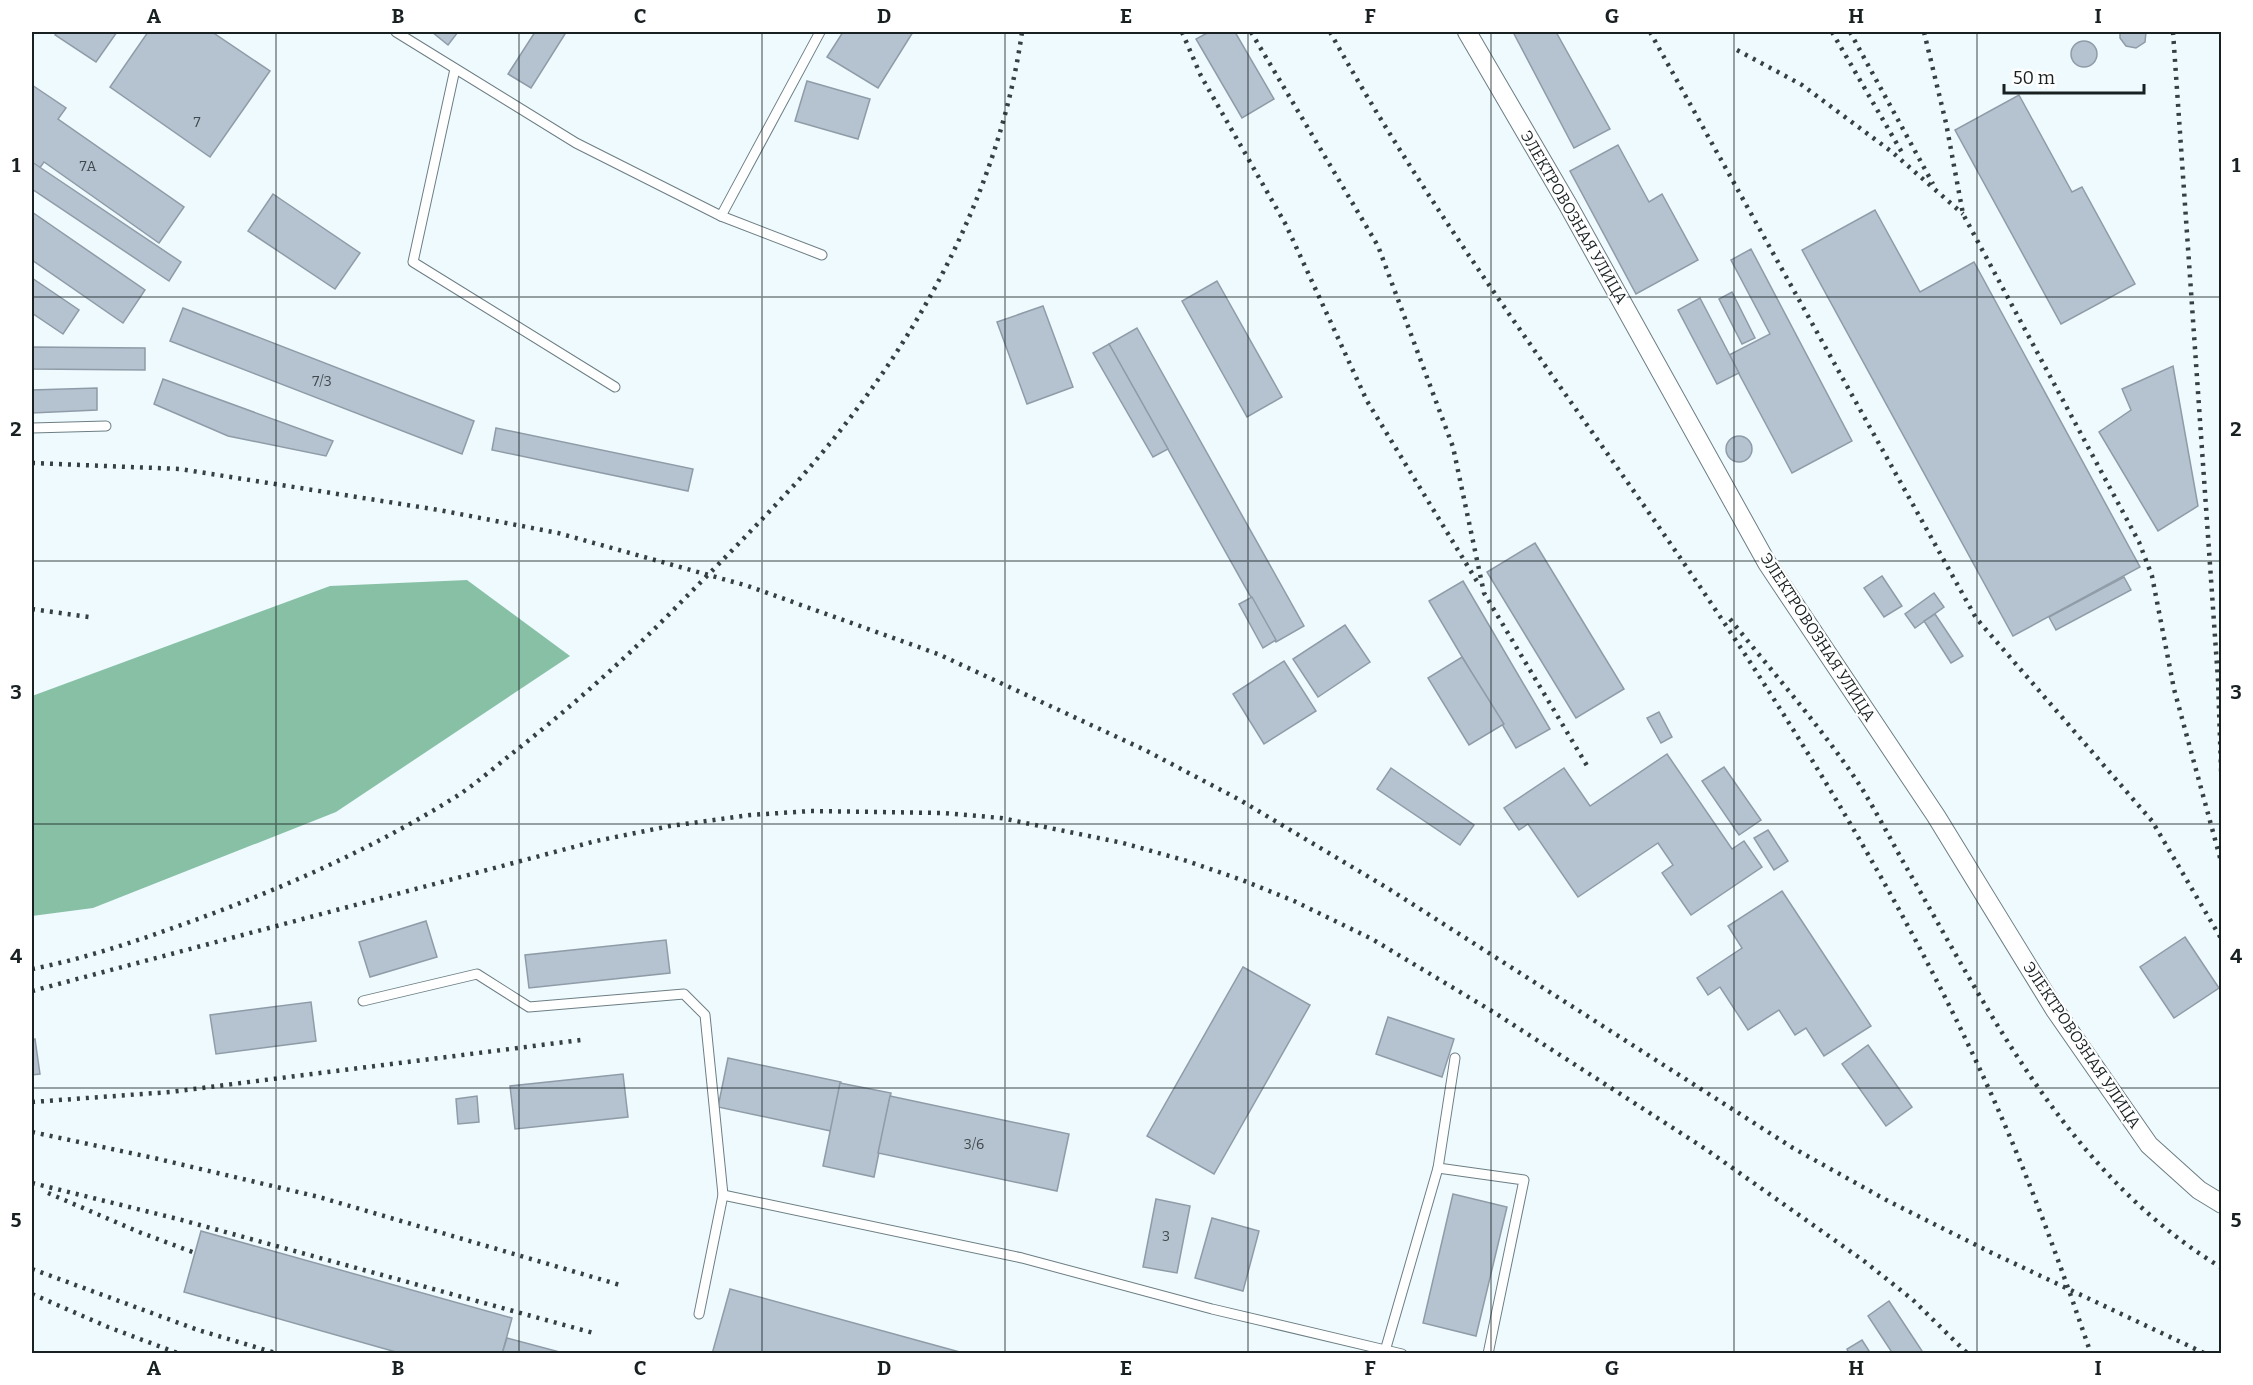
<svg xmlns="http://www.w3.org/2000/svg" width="2253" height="1385" font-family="Bitter,serif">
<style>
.forest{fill:#88c0a6}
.building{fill:#b5c2cf;stroke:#8f9ca8;stroke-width:1.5}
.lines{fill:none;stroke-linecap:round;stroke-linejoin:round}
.lane-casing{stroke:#6c7e84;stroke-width:11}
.street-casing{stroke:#6c7e84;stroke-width:20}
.lane{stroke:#fff;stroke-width:9}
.street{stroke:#fff;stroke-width:18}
.rail{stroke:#363f41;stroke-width:4.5;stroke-dasharray:3 6;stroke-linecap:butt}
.grid{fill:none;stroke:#182022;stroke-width:1.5;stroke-opacity:0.55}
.labels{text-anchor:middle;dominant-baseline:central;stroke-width:4.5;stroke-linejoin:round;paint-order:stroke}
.number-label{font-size:14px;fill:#3f484d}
.street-label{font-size:16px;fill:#182022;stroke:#fff}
.neatline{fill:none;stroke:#182022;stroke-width:2}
.grid-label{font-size:20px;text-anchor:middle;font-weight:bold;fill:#182022}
</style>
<rect width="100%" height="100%" fill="#eefafe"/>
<polygon class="forest" points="467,580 570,656 336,812 93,908 32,916 32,696 330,586"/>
<g class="building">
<polygon points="58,32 117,32 96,62 55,35"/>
<polygon points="148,32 212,32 270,71 210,157 110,87"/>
<polygon points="432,32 458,32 448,45"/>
<polygon points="535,32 561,32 565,34 531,88 508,74"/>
<polygon points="843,32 913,32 878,88 827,57"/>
<polygon points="1209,32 1235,32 1274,99 1242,118 1196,39"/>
<polygon points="1513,32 1556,32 1610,129 1574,148"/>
<polygon points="2120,32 2146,32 2145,42 2136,48 2126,46 2120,38"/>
<circle cx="2084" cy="54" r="13"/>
<polygon points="807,81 870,99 858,139 795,121"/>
<polygon points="32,85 66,108 58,119 184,207 159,243 44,162 39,169 32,164"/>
<polygon points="2019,95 2072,192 2082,187 2135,284 2061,324 1955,130"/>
<polygon points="1618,145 1649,202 1662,194 1698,260 1636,294 1570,171"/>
<polygon points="32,162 181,262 169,281 32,189"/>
<polygon points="273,194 360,253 335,289 248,231"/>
<polygon points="1875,210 1920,292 1974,262 2140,567 2013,636 1802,250"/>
<polygon points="32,212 145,290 123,323 32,260"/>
<polygon points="1751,249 1852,441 1792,473 1729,355 1770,334 1731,260"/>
<polygon points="32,278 79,310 63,334 32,313"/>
<polygon points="1217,281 1282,397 1247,417 1182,301"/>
<polygon points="1732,292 1755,338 1742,344 1719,299"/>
<polygon points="1700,298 1739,373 1717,384 1678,310"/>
<polygon points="1043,306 1073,387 1027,404 997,322"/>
<polygon points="183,308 474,421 462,454 170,341"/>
<polygon points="1137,328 1304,626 1276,642 1109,344"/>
<polygon points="1109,344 1168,449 1153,457 1093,353"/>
<polygon points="32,347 145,348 145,370 32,369"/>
<polygon points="2173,366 2198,506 2158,531 2099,432 2131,410 2122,389"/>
<polygon points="163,379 333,441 326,456 228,436 154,404"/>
<polygon points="97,388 97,410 32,413 32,390"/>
<polygon points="496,428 693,469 688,491 492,450"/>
<circle cx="1739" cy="449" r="13"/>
<polygon points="1535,543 1624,689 1576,718 1487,572"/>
<polygon points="1882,576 1902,606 1884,617 1864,588"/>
<polygon points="2124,577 2131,590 2056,630 2049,617"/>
<polygon points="1463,581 1550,729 1516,748 1429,601"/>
<polygon points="1934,593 1944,607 1915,628 1905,614"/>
<polygon points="1252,597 1276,640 1263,648 1239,604"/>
<polygon points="1935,614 1963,656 1951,663 1924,621"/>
<polygon points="1345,625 1370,662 1318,697 1293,659"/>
<polygon points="1462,657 1504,724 1469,745 1428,678"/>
<polygon points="1284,661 1316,711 1264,744 1233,694"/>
<polygon points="1659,712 1672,737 1661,743 1647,718"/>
<polygon points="1667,754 1732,849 1744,841 1762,867 1691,915 1662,873 1673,865 1658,843 1578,897 1528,824 1519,830 1504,808 1564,768 1590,806"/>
<polygon points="1724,767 1761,820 1739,835 1702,781"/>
<polygon points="1391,768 1474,825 1460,845 1377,789"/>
<polygon points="1768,830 1788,861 1774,870 1754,838"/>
<polygon points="1782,891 1871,1026 1824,1056 1806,1028 1795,1035 1779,1010 1748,1030 1720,987 1708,995 1697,978 1742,948 1728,926"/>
<polygon points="426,921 437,957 370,977 359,942"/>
<polygon points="2185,937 2219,988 2174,1018 2140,967"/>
<polygon points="666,940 670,973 529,988 525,955"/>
<polygon points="1243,967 1310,1005 1214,1174 1147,1136"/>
<polygon points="311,1002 316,1041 216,1054 210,1015"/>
<polygon points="1388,1017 1454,1039 1442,1077 1376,1054"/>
<polygon points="35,1039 40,1074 32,1075 32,1040"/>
<polygon points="1868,1045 1912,1107 1886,1126 1842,1064"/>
<polygon points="728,1058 841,1082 831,1131 718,1107"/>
<polygon points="623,1074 628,1117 515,1129 510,1086"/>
<polygon points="840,1083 891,1093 874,1177 823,1166"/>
<polygon points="477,1096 479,1122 458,1124 456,1099"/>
<polygon points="890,1096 1069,1134 1057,1191 878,1153"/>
<polygon points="1453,1194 1507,1207 1476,1336 1423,1323"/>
<polygon points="1156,1199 1190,1206 1177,1273 1143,1267"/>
<polygon points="1212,1218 1259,1231 1243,1291 1195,1278"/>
<polygon points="201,1231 512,1318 502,1354 403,1354 184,1292"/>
<polygon points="730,1289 967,1354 712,1354"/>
<polygon points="1889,1301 1924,1354 1893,1354 1868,1316"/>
<polygon points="507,1338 567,1354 502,1354"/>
<polygon points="1862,1340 1871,1354 1849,1354 1847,1349"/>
</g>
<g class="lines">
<defs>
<g id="lane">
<polyline points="396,32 576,143 721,216 820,32"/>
<polyline points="455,69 413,262 615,387"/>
<polyline points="721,216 822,255"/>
<polyline points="32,428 106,426"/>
<polyline points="363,1001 477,974 529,1007 684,994 705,1015 723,1195 699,1314"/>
<polyline points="1438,1168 1524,1180 1488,1354"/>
<polyline points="723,1195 1022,1258 1212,1309 1402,1354"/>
<polyline points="1385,1351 1438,1168 1455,1058"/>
</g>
<polyline id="street" points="1467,32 1568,205 1767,563 1936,816 2055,1010 2149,1145 2199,1190 2222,1204"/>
</defs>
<use href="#lane" class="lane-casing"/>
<use href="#street" class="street-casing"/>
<use href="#lane" class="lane"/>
<use href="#street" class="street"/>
<g class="rail">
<polyline points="1182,32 1201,76 1286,225 1367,401 1478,583"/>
<polyline points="1251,32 1378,246 1453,447 1484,593 1589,769"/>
<path d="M 1330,32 C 1452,252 1611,448 1748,659 C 1847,811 1939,970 2010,1137 C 2040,1208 2066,1281 2091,1354"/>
<polyline points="1650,32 1976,618 2152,821 2222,940"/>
<polyline points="1832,32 1904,156"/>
<polyline points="1850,32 1933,184"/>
<polyline points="1924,32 1946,123 1963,214 2139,542 2152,576 2174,689 2222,865"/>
<polyline points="2173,32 2218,680 2222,797"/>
<polyline points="1737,50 1802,85 1892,152 1963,214"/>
<polyline points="32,463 180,469 439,510 558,533 748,586 938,654 1145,750 1240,800 1389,889 1793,1148 1888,1201 1990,1252 2206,1354"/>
<polyline points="32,609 89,617"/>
<path d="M 1730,619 C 1774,674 1822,728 1861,787 C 1875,810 1888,834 1901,858 C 1988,1009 2067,1174 2222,1268"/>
<path d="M 32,969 C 83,959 134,942 184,924 C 279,890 371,850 457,796 C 477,783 496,766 514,752 C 575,704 632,653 686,597 C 723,560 760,522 796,483 C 909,357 998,201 1022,32"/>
<polyline points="32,991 596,841 670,826 750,815 811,811 943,813 1001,818 1123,843 1187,861 1242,880 1294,901 1372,939 1495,1013 1707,1150 1864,1261 1913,1300 1968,1354"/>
<polyline points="32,1102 170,1092 581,1040"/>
<polyline points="32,1132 154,1158 319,1197 620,1285"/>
<polyline points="32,1183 178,1219 597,1334"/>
<polyline points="48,1193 139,1232 195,1253"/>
<polyline points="32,1269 198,1330 279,1354"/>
<polyline points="32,1294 108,1327 180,1354"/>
</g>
</g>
<path class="grid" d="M 276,32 L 276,1354M 519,32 L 519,1354M 762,32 L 762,1354M 1005,32 L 1005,1354M 1248,32 L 1248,1354M 1491,32 L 1491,1354M 1734,32 L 1734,1354M 1977,32 L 1977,1354M 32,297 L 2222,297M 32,561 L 2222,561M 32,824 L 2222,824M 32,1088 L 2222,1088"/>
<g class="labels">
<g class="number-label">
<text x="197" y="122">7</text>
<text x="88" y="166">7А</text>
<text x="322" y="381">7/3</text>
<text x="974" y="1144">3/6</text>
<text x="1166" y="1236">3</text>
</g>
<g class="street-label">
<text transform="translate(1574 217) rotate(60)">ЭЛЕКТРОВОЗНАЯ УЛИЦА</text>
<text transform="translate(1818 637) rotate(57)">ЭЛЕКТРОВОЗНАЯ УЛИЦА</text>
<text transform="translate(2082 1045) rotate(56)">ЭЛЕКТРОВОЗНАЯ УЛИЦА</text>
</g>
</g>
<rect width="2253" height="1385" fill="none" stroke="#ffffff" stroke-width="66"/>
<path d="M2004 84v9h140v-9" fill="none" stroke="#182022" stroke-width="3"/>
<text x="2013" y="84" font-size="18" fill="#182022" stroke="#ffffff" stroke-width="4.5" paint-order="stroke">50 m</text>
<rect x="33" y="33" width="2187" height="1319" class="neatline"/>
<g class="grid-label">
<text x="154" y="23">A</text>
<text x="398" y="23">B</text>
<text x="640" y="23">C</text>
<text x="884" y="23">D</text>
<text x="1126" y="23">E</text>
<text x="1370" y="23">F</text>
<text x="1612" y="23">G</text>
<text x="1856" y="23">H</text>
<text x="2098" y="23">I</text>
<text x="16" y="172">1</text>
<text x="2236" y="172">1</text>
<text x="16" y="436">2</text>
<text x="2236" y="436">2</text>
<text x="16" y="699">3</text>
<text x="2236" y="699">3</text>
<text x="16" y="963">4</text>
<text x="2236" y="963">4</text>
<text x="16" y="1227">5</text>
<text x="2236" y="1227">5</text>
<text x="154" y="1375">A</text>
<text x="398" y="1375">B</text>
<text x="640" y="1375">C</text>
<text x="884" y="1375">D</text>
<text x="1126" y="1375">E</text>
<text x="1370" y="1375">F</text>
<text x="1612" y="1375">G</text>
<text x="1856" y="1375">H</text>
<text x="2098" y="1375">I</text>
</g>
</svg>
